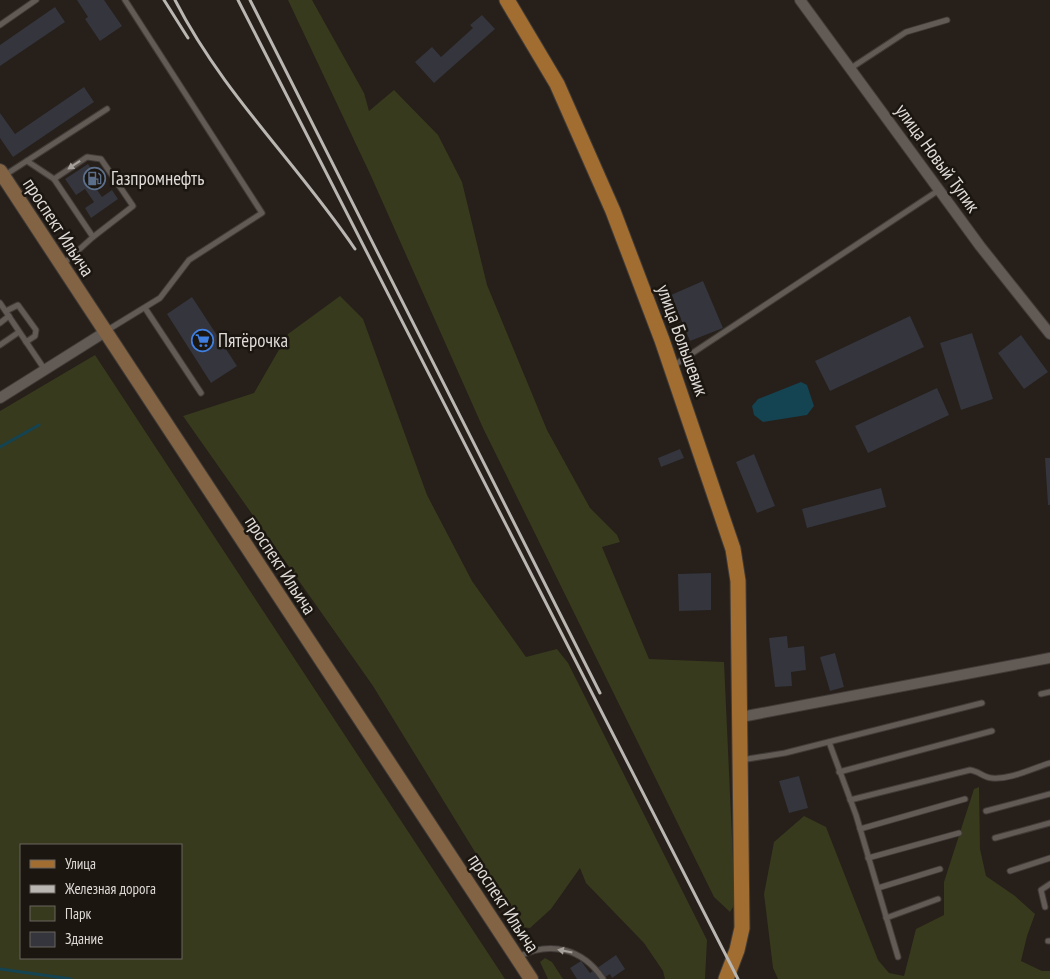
<svg xmlns="http://www.w3.org/2000/svg" width="1050" height="979" font-family="'PT Sans Narrow',sans-serif">
<style>
.green{fill:#373a1d;fill-rule:evenodd}
.water{fill:#144352}
.lines{fill:none;stroke-linecap:round;stroke-linejoin:round}
.stream{stroke:#144352;stroke-width:3}
.building{fill:#34353d}
.lane-casing{stroke:#413b37;stroke-width:7}
.street-casing{stroke:#413b37;stroke-width:12}
.secondary-casing{stroke:#413b37;stroke-width:16}
.primary-casing{stroke:#413b37;stroke-width:17}
.lane{stroke:#625a55;stroke-width:5}
.street{stroke:#625a55;stroke-width:10}
.secondary{stroke:#826343;stroke-width:14}
.primary{stroke:#a16d31;stroke-width:15}
.rail{stroke:#bab6b1;stroke-width:3}
.oneway{fill:#a7a19c}
.labels{text-anchor:middle;dominant-baseline:central;stroke-width:5;stroke-linejoin:round;paint-order:stroke}
.street-label{font-size:19px;fill:#dfdbd7;stroke:#1c1611}
.poi-label{font-size:19px;fill:#dfdbd7;stroke:#1c1611;text-anchor:start}
</style>
<rect width="100%" height="100%" fill="#261f1a"/>
<g class="green">
<polygon points="288,0 312,0 364,93 369,111 394,90 438,135 462,182 487,285 547,430 590,508 617,535 620,542 602,547 649,659 724,662 735,904 730,912 714,897 483,428 371,176"/>
<polygon points="340,296 363,319 427,495 472,581 526,657 557,649 568,663 707,940 705,979 665,979 663,971 644,943 586,883 580,868 551,909 530,928 521,927 373,686 183,416 254,393 288,334"/>
<path d="M 95,355 L 505,979 L 0,979 L 0,411 ZM 21,845 L 181,845 L 181,958 L 21,958 Z"/>
<polygon points="979,787 980,849 986,876 1015,896 1035,914 1027,936 1021,961 1042,971 1050,971 1050,979 778,979 773,968 764,894 774,842 804,816 826,827 878,960 889,973 904,976 916,929 944,915 944,882 974,789"/>
<polygon points="545,958 552,962 563,979 548,979 540,962"/>
</g>
<polygon class="water" points="801,382 807,385 814,406 807,415 763,422 754,415 752,406 758,399"/>
<g class="lines">
<g class="stream">
<polyline points="0,447 39,425"/>
<polyline points="0,969 71,979"/>
</g>
</g>
<g class="building">
<polygon points="77,0 104,0 122,26 100,41 85,19 88,17"/>
<polygon points="55,7 65,22 0,66 0,45"/>
<polygon points="482,15 495,29 434,83 415,62 432,47 441,57 473,28 470,25"/>
<polygon points="84,87 94,102 13,157 0,138 0,113 15,134"/>
<polygon points="88,164 99,180 93,184 102,197 112,190 118,199 91,218 85,208 94,202 85,189 76,195 65,179"/>
<polygon points="703,281 723,328 690,341 671,295"/>
<polygon points="192,297 237,366 211,383 167,314"/>
<polygon points="910,316 924,347 830,391 815,361"/>
<polygon points="972,333 993,399 961,410 940,343"/>
<polygon points="1021,335 1048,372 1024,389 998,353"/>
<polygon points="937,388 949,415 868,453 855,426"/>
<polygon points="680,449 684,458 661,467 658,458"/>
<polygon points="754,454 775,506 757,513 736,462"/>
<polygon points="1045,458 1050,458 1050,505 1048,505"/>
<polygon points="881,488 886,507 807,528 802,509"/>
<polygon points="711,573 711,610 679,611 678,574"/>
<polygon points="787,636 788,648 804,646 806,670 791,672 792,686 775,687 769,638"/>
<polygon points="835,653 844,687 830,691 820,657"/>
<polygon points="799,776 808,808 789,813 779,781"/>
<polygon points="616,955 625,969 612,978 610,974 602,979 577,979 570,968 581,961 590,973"/>
</g>
<g class="lines">
<defs>
<g id="lane">
<polyline points="0,25 36,0"/>
<polyline points="851,68 906,32 947,20"/>
<polyline points="27,161 54,179 93,237 62,265"/>
<polyline points="5,175 107,109"/>
<polyline points="54,179 87,157 101,159 133,206 93,237"/>
<polyline points="0,303 45,370"/>
<polyline points="145,308 201,393"/>
<polyline points="6,311 18,305 36,330 35,336 26,342"/>
<polyline points="0,323 9,316"/>
<polyline points="106,331 160,298 189,260 262,213 125,0"/>
<polyline points="0,345 19,332"/>
<polyline points="673,366 939,190"/>
<polyline points="1041,694 1050,692"/>
<polyline points="829,742 856,815 898,957"/>
<polyline points="741,760 785,753 982,703"/>
<polyline points="839,772 992,731"/>
<path d="M 850,800 L 970,770 C 979,771 984,778 992,778 C 1010,780 1033,768 1050,763"/>
<polyline points="986,811 1050,794"/>
<polyline points="860,829 965,799"/>
<polyline points="995,838 1050,823"/>
<polyline points="868,858 959,833"/>
<polyline points="1010,871 1050,858"/>
<polyline points="878,888 940,869"/>
<polyline points="1045,907 1041,890 1050,884"/>
<polyline points="886,918 938,899"/>
<polyline points="1048,941 1050,941"/>
<path d="M 518,957 C 551,940 583,949 603,979"/>
</g>
<g id="street">
<polyline points="800,0 980,246 1050,334"/>
<polyline points="0,398 105,332"/>
<polyline points="741,717 1050,658"/>
</g>
<polyline id="secondary" points="0,171 531,979"/>
<polyline id="primary" points="507,0 557,84 613,211 662,340 733,549 738,581 742,928 737,950 726,979"/>
</defs>
<use href="#lane" class="lane-casing"/>
<use href="#street" class="street-casing"/>
<use href="#secondary" class="secondary-casing"/>
<use href="#primary" class="primary-casing"/>
<use href="#lane" class="lane"/>
<use href="#street" class="street"/>
<use href="#secondary" class="secondary"/>
<use href="#primary" class="primary"/>
<g class="rail">
<polyline points="164,0 188,38"/>
<path d="M 175,0 C 223,94 297,163 355,249"/>
<polyline points="238,0 738,979"/>
<polyline points="250,0 600,693"/>
</g>
</g>
<defs><path id="oneway-solid" d="M-6-.8H1V-3.2L6.5 0L1 3.2V.8H-6Z" transform="scale(1.25)"/></defs>
<g class="oneway">
<use href="#oneway-solid" transform="translate(74 165) rotate(146)"/>
<use href="#oneway-solid" transform="translate(565 951) rotate(-169)"/>
</g>
<defs>
<symbol id="fuel-ring" viewBox="-11 -11 22 22"><circle r="9.5" fill="#1c1611" stroke="#5c6f8a" stroke-width="1.5"/><path d="M-5.5-6h7V0h2V4h1.3V-2.5L3-4.5l.8-.8L6-3V5H2.5V1h-1V6h-7ZM-4.2-4.7v3.2H.2V-4.7Z" fill="#5c6f8a"/></symbol>
<symbol id="supermarket-ring" viewBox="-11 -11 22 22"><circle r="9.5" fill="#1c1611" stroke="#3f7fe0" stroke-width="1.5"/><path d="M-6-5.5h2.5l.6 2H6L4.5 2H-2.5L-4.4-4H-6ZM-1.5 3.2a1.3 1.3 0 1 0 .1 0ZM3 3.2a1.3 1.3 0 1 0 .1 0Z" fill="#3f7fe0"/></symbol>
</defs>
<g fill-rule="evenodd">
<use href="#fuel-ring" x="82" y="166" width="25" height="25"/>
<use href="#supermarket-ring" x="190" y="328" width="25" height="25"/>
</g>
<g class="labels">
<g class="street-label">
<text transform="translate(938 158) rotate(54)">улица Новый Тупик</text>
<text transform="translate(59 227) rotate(57)">проспект Ильича</text>
<text transform="translate(683 340) rotate(70)">улица Большевик</text>
<text transform="translate(281 565) rotate(57)">проспект Ильича</text>
<text transform="translate(504 903) rotate(57)">проспект Ильича</text>
</g>
<g class="poi-label">
<text x="111" y="178">Газпромнефть</text>
<text x="218" y="340">Пятёрочка</text>
</g>
</g>
<rect x="20" y="844" width="162" height="115" fill="#1c1611" stroke="#6a6560"/>
<rect x="30" y="860" width="25" height="8" fill="#a16d31" stroke="#6a6560"/>
<text x="65" y="869" font-size="15" fill="#dfdbd7">Улица</text>
<rect x="30" y="885" width="25" height="8" fill="#bab6b1" stroke="#6a6560"/>
<text x="65" y="894" font-size="15" fill="#dfdbd7">Железная дорога</text>
<rect x="30" y="906" width="25" height="15" fill="#373a1d" stroke="#6a6560"/>
<text x="65" y="919" font-size="15" fill="#dfdbd7">Парк</text>
<rect x="30" y="932" width="25" height="15" fill="#34353d" stroke="#6a6560"/>
<text x="65" y="944" font-size="15" fill="#dfdbd7">Здание</text>
</svg>
